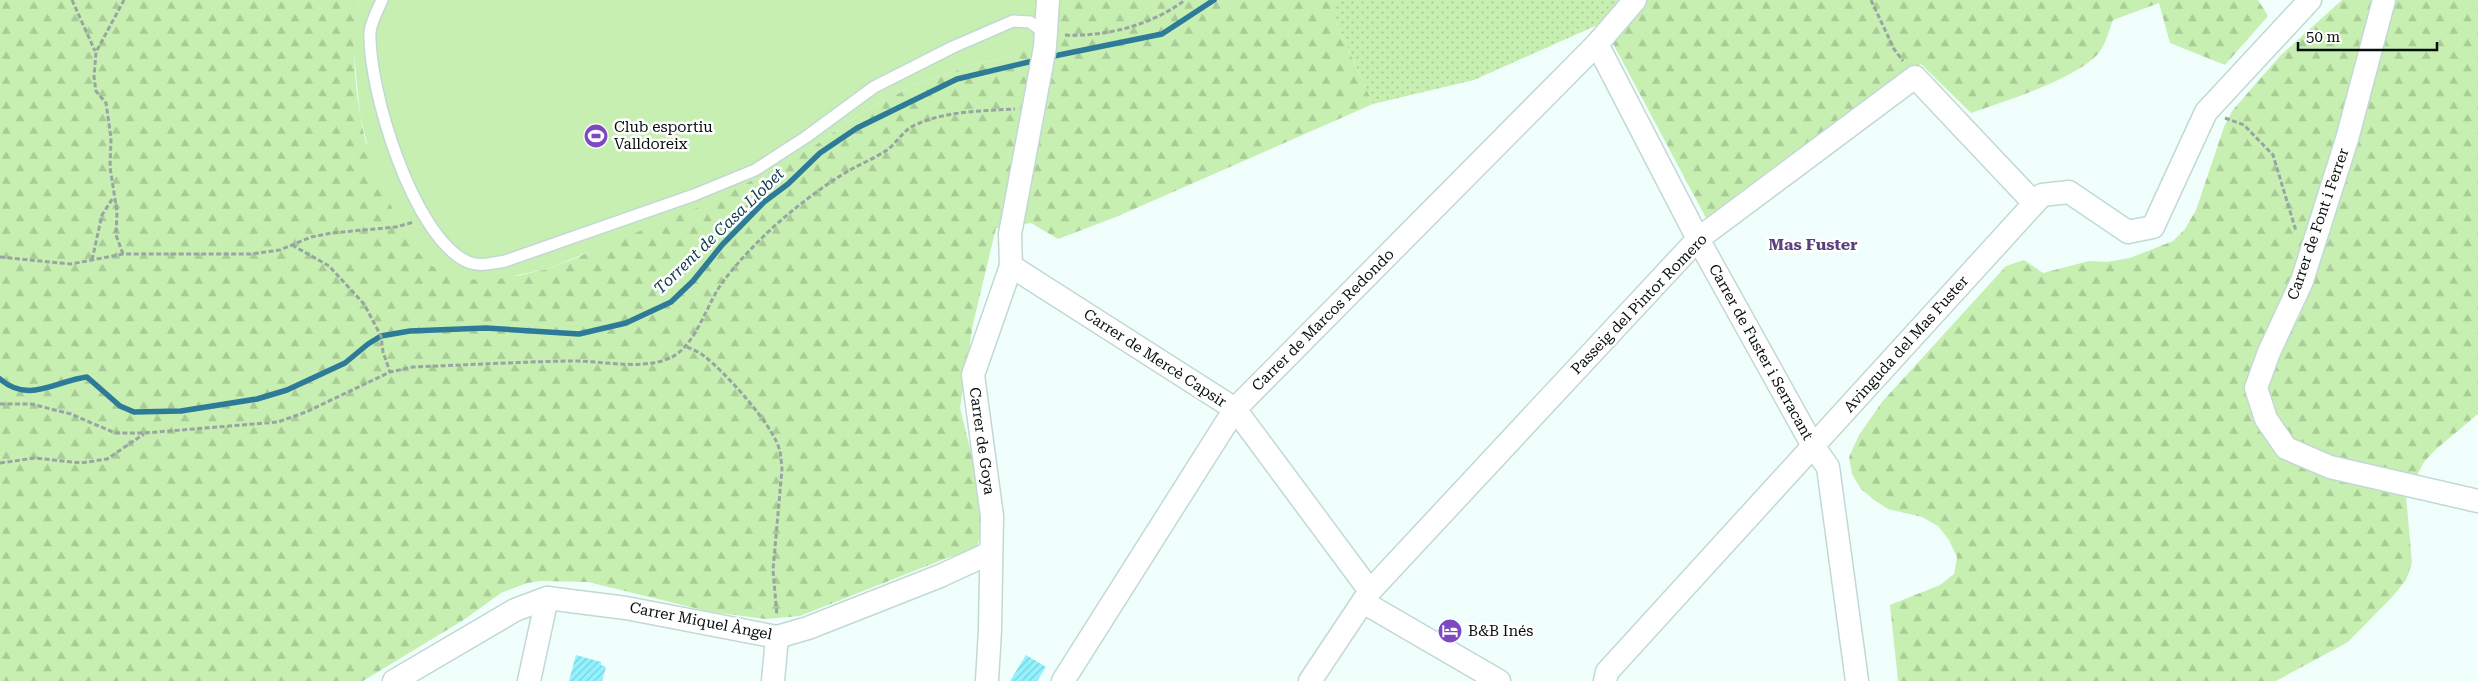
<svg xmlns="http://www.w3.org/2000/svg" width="2478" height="681" font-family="'Roboto Serif',serif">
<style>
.grass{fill:url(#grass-dots)}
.forest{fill:url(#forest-firs)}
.park{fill:#c6efb1}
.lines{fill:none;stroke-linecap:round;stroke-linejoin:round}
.stream{stroke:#2e7b99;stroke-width:5.5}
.building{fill:url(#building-hatch)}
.service-casing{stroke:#c1d9d4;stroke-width:14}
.minor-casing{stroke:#c1d9d4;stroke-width:25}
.path{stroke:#98a5a2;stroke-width:3;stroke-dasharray:5 2.5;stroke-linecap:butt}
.service{stroke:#fff;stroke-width:11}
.minor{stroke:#fff;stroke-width:22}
.labels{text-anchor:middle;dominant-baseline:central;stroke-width:5;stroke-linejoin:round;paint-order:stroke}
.poi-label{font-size:15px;fill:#070f0d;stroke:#fff;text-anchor:start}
.street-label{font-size:15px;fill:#070f0d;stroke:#fff}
.water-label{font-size:16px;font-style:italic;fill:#0c3a4d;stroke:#fff}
.neighbourhood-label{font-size:16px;font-weight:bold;fill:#5a427f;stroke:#fff}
</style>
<defs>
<pattern id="grass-dots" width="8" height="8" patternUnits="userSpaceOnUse" patternTransform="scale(1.25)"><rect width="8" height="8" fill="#c6efb1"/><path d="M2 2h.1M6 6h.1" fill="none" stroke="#a9cc97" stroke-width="1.8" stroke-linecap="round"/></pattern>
<pattern id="forest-firs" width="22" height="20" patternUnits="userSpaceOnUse" patternTransform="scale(1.25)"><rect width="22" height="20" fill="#c6efb1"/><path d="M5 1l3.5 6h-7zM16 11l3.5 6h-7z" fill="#a9cc97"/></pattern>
<pattern id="building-hatch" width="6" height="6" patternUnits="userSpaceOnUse" patternTransform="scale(1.25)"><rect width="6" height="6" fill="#92f2fe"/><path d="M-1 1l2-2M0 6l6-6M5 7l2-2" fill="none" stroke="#7cced8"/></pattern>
</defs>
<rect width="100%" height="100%" fill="#f0fffc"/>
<polygon class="grass" points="1335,0 1637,0 1602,23 1474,80 1373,104 1335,20"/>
<g class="forest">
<path d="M 0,0 L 359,0 C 350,48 355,96 366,143 L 517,276 L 547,269 L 576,258 L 811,148 L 863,112 L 914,85 L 975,64 L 1013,56 L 1041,0 L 1335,0 L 1335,20 L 1373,104 L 1116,217 L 1058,239 L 1031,223 L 996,228 L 973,324 L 960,408 L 985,508 L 977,549 L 947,558 L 800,616 L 766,619 L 711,612 L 588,582 L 541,581 L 527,583 L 501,593 L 465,619 L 363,681 L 0,681 Z"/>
<path d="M 1637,0 L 2258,0 L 2268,16 L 2225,65 L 2170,43 L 2159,3 L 2113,20 C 2109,30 2105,47 2097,55 C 2071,81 2007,100 1971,113 L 1921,64 L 1831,125 L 1706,218 L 1602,23 Z"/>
<polygon points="2342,0 2478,0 2478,414 2435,450 2424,462 2406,496 2412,563 2406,580 2393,596 2348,642 2276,681 1898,681 1890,605 1940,585 1954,574 1957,557 1949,540 1938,526 1922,517 1888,509 1874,500 1861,489 1852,474 1849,457 1859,435 1882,402 2006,266 2024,260 2043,273 2089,261 2107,262 2130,258 2173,241 2185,229 2196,210 2224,127 2232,111 2280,56"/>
</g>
<polygon class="park" points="359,0 1041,0 1032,45 1013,56 975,64 914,85 863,112 811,148 716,200 547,269 489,281 459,278 432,266 410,244 374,171 360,115 354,53 355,23"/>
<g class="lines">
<g class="stream">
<polyline points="1049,57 1162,34 1214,0"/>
<path d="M 0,379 C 29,404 55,381 87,377 L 120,406 L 134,412 L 181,411 L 257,399 L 287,390 L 345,363 L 368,344 L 381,336 L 410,331 L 486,328 L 579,334 L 626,323 L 671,302 L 693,281 L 722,245 L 764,202 L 788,184 L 820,153 L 857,128 L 957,79 L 1037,60"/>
</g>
</g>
<g class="building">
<polygon points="576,655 601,662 601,665 606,667 602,681 569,681"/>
<polygon points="1026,655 1046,667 1037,681 1010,681"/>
</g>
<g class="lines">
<defs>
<path id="service" d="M 382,0 C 378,9 371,22 370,32 C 368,88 413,238 468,262 C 480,267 493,263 505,261 L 694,195 L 755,170 L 806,137 L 874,87 L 953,47 L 1013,21 L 1030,22 L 1046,34"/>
<g id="minor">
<polyline points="2384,0 2347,139 2302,281 2269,352 2256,388 2266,419 2286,448 2330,467 2478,501"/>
<polyline points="1597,44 1698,239 1813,446 1828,467 1857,681"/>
<polyline points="1011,266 1235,409 1370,591"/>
<polyline points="1363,602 1499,681"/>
<polyline points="394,681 515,610 547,598 626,608 777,637 808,628 940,576 990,553"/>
<polyline points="529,681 547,598"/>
<polyline points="773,681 777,637"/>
<polyline points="987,681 990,630 992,516 973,375 1011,266 1010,234 1045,47 1048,0"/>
<polyline points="1063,681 1235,409 1597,44 1635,0"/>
<polyline points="1310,681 1370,591 1698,239 1915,77 2034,203"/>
<polyline points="1605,681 1607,672 2042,195 2069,192 2128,232 2153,227 2206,112 2310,0"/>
</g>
</defs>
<use href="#service" class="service-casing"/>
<use href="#minor" class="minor-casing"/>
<g class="path">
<polyline points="72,0 95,51"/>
<polyline points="1871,0 1894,49 1903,61"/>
<path d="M 1065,35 C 1106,37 1152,25 1185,0"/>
<polyline points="2225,118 2244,125 2273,155 2296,231"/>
<polyline points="292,245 329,266 364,304 381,336 383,352 390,372"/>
<polyline points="123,254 116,235 117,212 110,167 111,138 106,103 96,91 94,77 96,52 124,0"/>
<polyline points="0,257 71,264 123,254 251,254 280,250 311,237 332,233 396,227 414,222"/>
<polyline points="92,260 102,215 113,198"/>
<path d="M 687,347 C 692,349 699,352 704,356 C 724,371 767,419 777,443 C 781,451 781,460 782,469 L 773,570 L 777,616"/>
<path d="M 0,404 L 31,404 L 71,414 L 115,433 L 145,433 L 278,422 L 306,412 L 390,372 L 413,367 C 465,365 517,362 568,361 C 600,360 640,371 670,358 C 697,346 707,301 725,279 C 756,239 798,203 840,176 C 855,166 872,160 887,150 C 897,143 902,131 915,125 C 945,111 981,111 1015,109"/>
<polyline points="0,463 35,458 81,463 107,459 144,434"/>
</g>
<use href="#service" class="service"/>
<use href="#minor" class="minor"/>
</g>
<defs>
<symbol id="stadium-disc" viewBox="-11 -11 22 22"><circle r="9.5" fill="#7e48c0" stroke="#fff"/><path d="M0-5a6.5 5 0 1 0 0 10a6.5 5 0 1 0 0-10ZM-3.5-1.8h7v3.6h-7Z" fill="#fff"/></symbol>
<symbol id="hotel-disc" viewBox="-11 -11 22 22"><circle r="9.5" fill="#7e48c0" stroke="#fff"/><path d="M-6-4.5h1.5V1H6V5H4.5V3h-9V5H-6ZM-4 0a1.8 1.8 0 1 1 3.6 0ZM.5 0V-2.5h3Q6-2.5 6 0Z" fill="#fff"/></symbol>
</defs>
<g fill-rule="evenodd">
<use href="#stadium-disc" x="582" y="122" width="28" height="28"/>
<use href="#hotel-disc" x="1436" y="617" width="28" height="28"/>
</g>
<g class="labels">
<g class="poi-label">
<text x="614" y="127">Club esportiu<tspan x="614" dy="17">Valldoreix</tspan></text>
<text x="1468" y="631">B&amp;B Inés</text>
</g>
<g class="street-label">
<text transform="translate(2318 224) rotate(-71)">Carrer de Font i Ferrer</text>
<text transform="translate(1639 304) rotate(-46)">Passeig del Pintor Romero</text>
<text transform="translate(1323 320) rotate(-45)">Carrer de Marcos Redondo</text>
<text transform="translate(1906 344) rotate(-48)">Avinguda del Mas Fuster</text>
<text transform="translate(1761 352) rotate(61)">Carrer de Fuster i Serracant</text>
<text transform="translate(1155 358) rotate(33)">Carrer de Mercè Capsir</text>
<text transform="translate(982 441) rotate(82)">Carrer de Goya</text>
<text transform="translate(701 621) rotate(11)">Carrer Miquel Àngel</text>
</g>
<g class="water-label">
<text transform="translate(719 231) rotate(-44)">Torrent de Casa Llobet</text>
</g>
<g class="neighbourhood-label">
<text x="1813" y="244">Mas Fuster</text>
</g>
</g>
<path d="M2298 42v8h139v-8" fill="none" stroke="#070f0d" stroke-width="2.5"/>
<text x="2306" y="42" font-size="15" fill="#070f0d" stroke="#ffffff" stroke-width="4" paint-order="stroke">50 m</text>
</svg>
